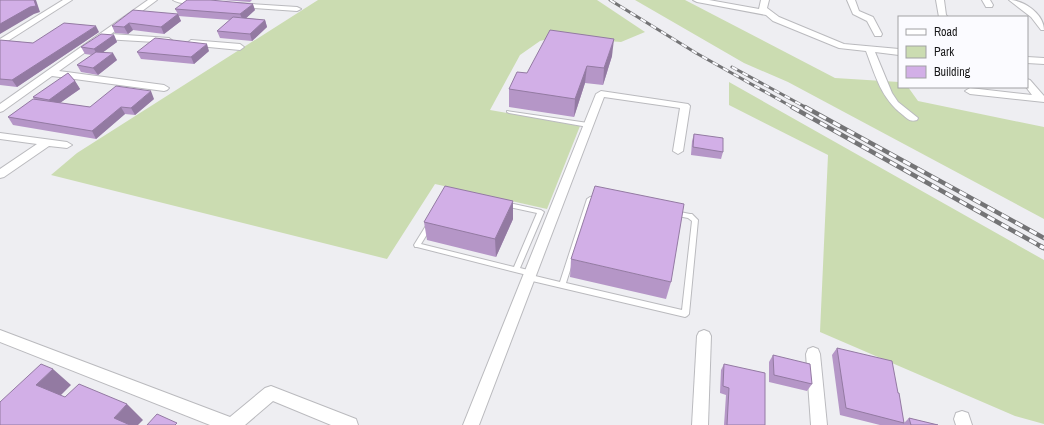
<svg xmlns="http://www.w3.org/2000/svg" width="1044" height="425" font-family="'Archivo Narrow',sans-serif">
<style>
.green{fill:#cbdcb1}
.lines{fill:none;stroke-linecap:round;stroke-linejoin:round}
.lane-casing{stroke:#bababe;stroke-width:2}
.street-casing{stroke:#bababe;stroke-width:2}
.lane{fill:#fff;fill-rule:evenodd}
.street{fill:#fff;fill-rule:evenodd}
.rail-far2-casing{stroke:#747476;stroke-width:3}
.rail-far1-casing{stroke:#747476;stroke-width:4.5}
.rail-casing{stroke:#747476;stroke-width:5}
.rail-far2{stroke:#fbfbff;stroke-width:2;stroke-dasharray:6;stroke-linecap:butt}
.rail-far1{stroke:#fbfbff;stroke-width:3;stroke-dasharray:8;stroke-linecap:butt}
.rail{stroke:#fbfbff;stroke-width:3.5;stroke-dasharray:11;stroke-linecap:butt}
.wall{fill:#b596c7}
.shaded-wall{fill:#937aa2}
.building{fill:#d2afe7;stroke:#937aa2}
</style>
<rect width="100%" height="100%" fill="#eeeef2"/>
<g class="green">
<polygon points="318,0 597,0 645,32 621,42 556,37 540,41 520,55 490,110 580,126 547,209 435,184 387,259 51,175 77,153"/>
<polygon points="635,0 685,0 835,78 899,82 899,87 908,87 918,101 1044,127 1044,219 788,82 744,63"/>
<polygon points="729,82 1044,260 1044,424 1015,416 820,332 828,155 729,105"/>
</g>
<g class="lines">
<defs>
<g id="lane">
<polygon points="507,111 588,123 591,125 588,127 509,113 507,112"/>
<polygon points="598,196 601,198 600,199 592,201 566,283 682,310 692,221 688,218 673,215 672,213 675,211 690,214 692,214 698,220 689,314 687,316 685,317 528,280 526,279 525,277 527,275 417,247 415,247 414,245 427,224 429,224 432,226 421,244 514,267 537,213 505,206 502,204 505,202 541,210 544,212 520,268 532,271 533,273 531,275 560,282 587,199 590,197"/>
</g>
<g id="street">
<polygon points="63,0 72,0 0,46 0,39"/>
<polygon points="148,0 157,0 111,34 169,38 173,41 172,43 104,39 59,71 164,85 169,88 167,90 164,91 52,76 3,111 0,112 0,104"/>
<path d="M 173,0 L 203,0 L 206,2 C 200,6 179,4 173,0 Z"/>
<path d="M 693,0 L 709,0 L 759,9 L 761,0 L 769,0 L 767,8 L 779,17 L 844,44 L 899,49 L 899,55 L 875,52 L 892,93 L 898,102 L 918,118 L 917,120 C 910,122 908,119 903,115 C 881,98 876,77 866,51 L 839,48 L 773,21 L 766,15 L 697,2 Z"/>
<polygon points="847,0 855,0 859,11 873,17 882,34 881,36 875,36 867,21 853,14"/>
<polygon points="936,0 944,0 946,15 948,17 939,17"/>
<polygon points="982,0 990,0 993,5 992,7 986,7"/>
<path d="M 1009,0 C 1024,0 1044,14 1044,30 L 1041,30 L 1031,17 Z"/>
<polygon points="235,3 297,7 301,9 297,11 238,7 235,7"/>
<polygon points="191,40 240,44 244,47 240,50 188,45 187,43"/>
<polygon points="1027,57 1044,58 1044,64 1027,63"/>
<polygon points="1027,79 1030,80 1044,96 1044,102 970,94 965,91 970,88 1032,95 1026,87"/>
<polygon points="601,91 688,104 690,106 683,151 678,154 673,151 680,108 604,97 479,425 463,425 596,94"/>
<polygon points="0,133 67,142 72,145 67,148 49,146 4,177 0,178 0,169 37,144 0,139"/>
<polygon points="0,330 230,417 265,388 271,386 356,419 358,425 331,425 273,401 245,425 210,425 0,342"/>
<polygon points="704,330 709,332 711,336 708,425 692,425 697,336 699,332"/>
<polygon points="813,347 818,349 820,354 827,425 811,425 806,354 808,349"/>
<polygon points="962,411 968,413 972,425 956,425 954,419 956,413"/>
</g>
</defs>
<use href="#lane" class="lane-casing"/>
<use href="#street" class="street-casing"/>
<use href="#lane" class="lane"/>
<use href="#street" class="street"/>
<defs>
<g id="rail-far2">
<polyline points="610,0 696,53 794,108"/>
<polyline points="732,67 807,108"/>
</g>
<g id="rail-far1">
<polyline points="792,107 1042,247"/>
<polyline points="805,107 1044,238"/>
</g>
<polyline id="rail" points="1040,246 1044,248"/>
</defs>
<use href="#rail-far2" class="rail-far2-casing"/>
<use href="#rail-far1" class="rail-far1-casing"/>
<use href="#rail" class="rail-casing"/>
<use href="#rail-far2" class="rail-far2"/>
<use href="#rail-far1" class="rail-far1"/>
<use href="#rail" class="rail"/>
</g>
<g class="wall">
<polygon points="223,0 252,0 250,2"/>
<polygon points="175,9 255,10 246,18 265,20 267,27 252,41 220,38 217,31 230,20 178,16 181,21 164,34 133,30 128,34 115,33 112,26 178,14"/>
<polygon points="99,32 17,87 0,85 0,40 33,43"/>
<polygon points="114,35 117,42 103,52 117,60 98,75 81,72 77,65 92,55 85,54 81,47"/>
<polygon points="209,51 194,64 141,59 137,52"/>
<polygon points="612,56 603,85 585,83 574,117 509,107 509,89 527,73"/>
<polygon points="75,81 80,89 60,103 90,107 154,99 135,115 125,114 96,139 13,125 8,117 34,99 33,97"/>
<polygon points="694,134 723,152 721,159 691,155 692,141"/>
<polygon points="513,219 496,257 427,240 424,222"/>
<polygon points="571,259 671,282 666,299 570,277"/>
<polygon points="837,348 898,393 904,423 909,418 938,425 880,425 840,415 832,355"/>
<polygon points="773,355 812,384 807,391 769,382 769,362"/>
<polygon points="724,364 765,425 724,425 726,395 720,393 721,370"/>
</g>
<g class="shaded-wall">
<polygon points="34,0 36,0 40,12 34,14 0,34 0,24"/>
<polygon points="253,4 255,10 243,21 240,14"/>
<polygon points="178,14 181,21 164,34 161,27"/>
<polygon points="265,20 267,27 252,41 250,34"/>
<polygon points="129,23 133,30 128,34 124,27"/>
<polygon points="96,26 99,32 17,87 12,80"/>
<polygon points="114,35 117,42 98,56 94,49"/>
<polygon points="614,39 612,56 603,85 604,68"/>
<polygon points="207,44 209,51 194,64 191,57"/>
<polygon points="113,53 117,60 98,75 93,68"/>
<polygon points="587,66 585,83 574,117 575,99"/>
<polygon points="75,81 80,89 54,107 49,100"/>
<polygon points="151,91 154,99 135,115 131,108"/>
<polygon points="121,107 125,114 96,139 92,131"/>
<polygon points="513,201 513,219 496,257 495,239"/>
<polygon points="53,369 71,385 55,401 36,385"/>
<polygon points="127,404 143,420 138,425 122,425 114,418"/>
</g>
<g class="building">
<polygon points="0,0 34,0 36,6 30,7 0,24"/>
<polygon points="187,0 210,0 253,4 240,14 175,9"/>
<polygon points="133,10 178,14 161,27 129,23 124,27 112,26"/>
<polygon points="233,17 265,20 250,34 217,31"/>
<polygon points="64,23 96,26 12,80 0,79 0,40 33,43"/>
<polygon points="550,30 614,39 604,68 587,66 575,99 509,89 517,72 527,73"/>
<polygon points="101,34 114,35 94,49 81,47"/>
<polygon points="155,38 207,44 191,57 137,52"/>
<polygon points="96,52 113,53 93,68 77,65"/>
<polygon points="68,73 75,81 49,100 33,97"/>
<polygon points="116,86 151,91 131,108 121,107 92,131 8,117 33,99 90,107"/>
<polygon points="694,134 723,138 723,152 693,147"/>
<polygon points="445,186 513,201 495,239 424,222"/>
<polygon points="595,186 684,204 671,282 571,259"/>
<polygon points="837,348 892,361 898,393 899,393 904,423 846,408"/>
<polygon points="773,355 810,364 812,384 774,375"/>
<polygon points="41,364 53,369 36,385 65,397 79,384 127,404 114,418 130,425 0,425 0,402"/>
<polygon points="724,364 765,373 765,425 727,425 729,388 723,386"/>
<polygon points="157,414 177,423 175,425 147,425"/>
<polygon points="909,418 938,425 911,425"/>
</g>
<rect x="898" y="16" width="130" height="72" fill="#fbfbff" stroke="#a1a1a4"/>
<rect x="906" y="29" width="20" height="6" fill="#ffffff" stroke="#a1a1a4"/>
<text x="934" y="36" font-size="12" fill="#1a1a1b">Road</text>
<rect x="906" y="46" width="20" height="12" fill="#cbdcb1" stroke="#a1a1a4"/>
<text x="934" y="56" font-size="12" fill="#1a1a1b">Park</text>
<rect x="906" y="66" width="20" height="12" fill="#d2afe7" stroke="#a1a1a4"/>
<text x="934" y="76" font-size="12" fill="#1a1a1b">Building</text>
</svg>
